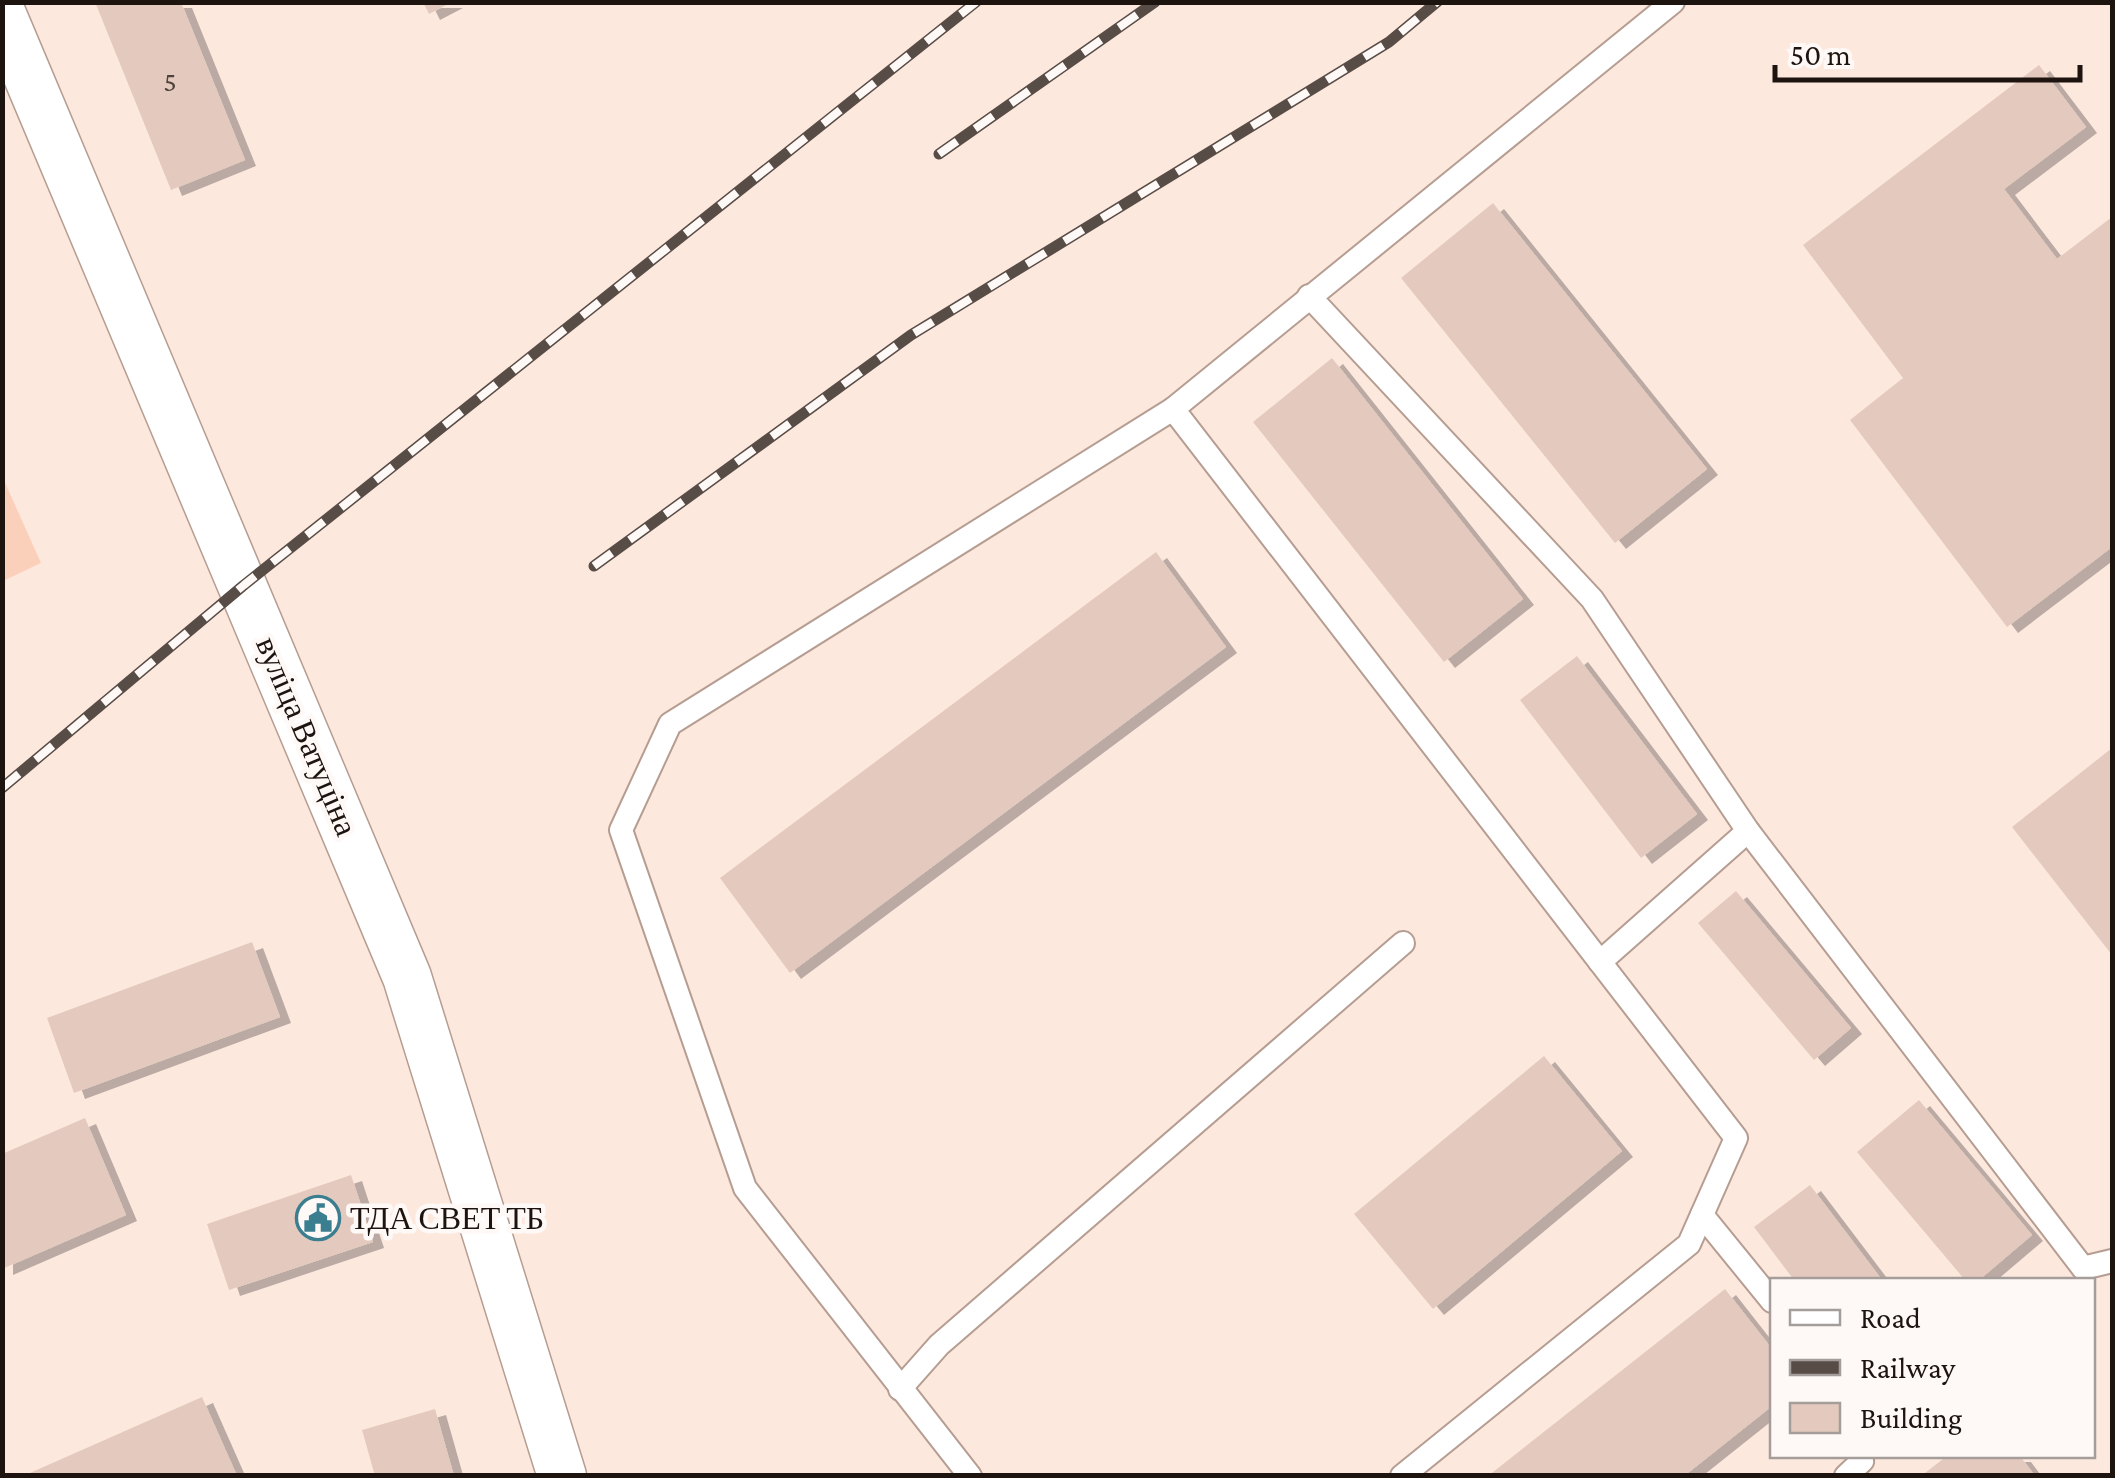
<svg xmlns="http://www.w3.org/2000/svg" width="2115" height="1478" font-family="'Crimson Pro',serif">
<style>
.green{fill:#fbd0bb}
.building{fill:#e4cabe;filter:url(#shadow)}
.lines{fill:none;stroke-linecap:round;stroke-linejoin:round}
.lane-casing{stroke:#b69d92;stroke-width:26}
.street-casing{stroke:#b69d92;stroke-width:51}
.lane{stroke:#fff;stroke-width:22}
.street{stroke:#fff;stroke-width:48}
.rail-casing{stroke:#584c46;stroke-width:11}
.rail{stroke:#fef9f6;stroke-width:8;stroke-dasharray:22;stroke-linecap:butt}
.labels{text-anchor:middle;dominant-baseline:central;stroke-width:9;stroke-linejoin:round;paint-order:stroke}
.number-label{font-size:28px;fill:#4f423c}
.street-label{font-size:32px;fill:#1d1410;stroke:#fef9f6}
.poi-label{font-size:32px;fill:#1d1410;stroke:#fef9f6;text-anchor:start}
</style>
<defs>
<filter id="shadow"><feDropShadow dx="11" dy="6" stdDeviation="0" flood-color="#0004"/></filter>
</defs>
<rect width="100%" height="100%" fill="#fde8de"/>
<polygon class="green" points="2,476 41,563 3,581 2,581"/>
<g class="building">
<polygon points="95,2 181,2 245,160 171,190"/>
<polygon points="423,2 452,2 429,14"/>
<polygon points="2039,65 2086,127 2004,189 2057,259 2112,217 2112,547 2007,627 1850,420 1903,378 1803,245"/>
<polygon points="1493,203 1707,469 1615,543 1401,278"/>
<polygon points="1332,358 1523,599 1444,662 1253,422"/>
<polygon points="1156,552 1226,647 790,973 720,878"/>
<polygon points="1577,656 1697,814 1641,858 1520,700"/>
<polygon points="2112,748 2112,955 2012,827"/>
<polygon points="1736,891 1851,1028 1814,1060 1698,923"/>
<polygon points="252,942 280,1017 74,1093 47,1018"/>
<polygon points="1544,1056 1622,1151 1433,1309 1354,1214"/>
<polygon points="1919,1100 2032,1235 1979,1280 1965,1280 1857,1152"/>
<polygon points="85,1118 126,1215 2,1269 2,1154"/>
<polygon points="351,1175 373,1242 229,1290 207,1224"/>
<polygon points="1810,1185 1882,1280 1794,1280 1754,1227"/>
<polygon points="1725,1289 1772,1349 1772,1406 1684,1476 1488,1476"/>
<polygon points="202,1397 237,1476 23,1476"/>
<polygon points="435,1409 454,1476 375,1476 362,1430"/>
<polygon points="1947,1456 2020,1456 2035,1476 1921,1476"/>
</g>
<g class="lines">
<defs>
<g id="lane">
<polyline points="1309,296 1592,599 1748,831 2083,1268 2112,1261"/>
<polyline points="1173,409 1673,2"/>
<polyline points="1600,962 1748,831"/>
<polyline points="1702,1215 1772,1301"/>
<polyline points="900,1389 939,1345 1403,943"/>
<polyline points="970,1476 745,1188 621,830 670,724 1173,409 1736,1138 1689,1244 1402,1476"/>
<polyline points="1846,1476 1862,1461 1860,1456"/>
</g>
<polyline id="street" points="2,15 407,977 562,1476"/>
</defs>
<use href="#lane" class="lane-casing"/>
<use href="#street" class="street-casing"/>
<use href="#lane" class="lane"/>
<use href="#street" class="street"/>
<defs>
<g id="rail">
<polyline points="939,154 1155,2"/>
<polyline points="594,566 911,335 1389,42 1437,2"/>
<polyline points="2,788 244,585 976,2"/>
</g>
</defs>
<use href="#rail" class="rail-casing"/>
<use href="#rail" class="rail"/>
</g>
<defs>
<symbol id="civic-ring" viewBox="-11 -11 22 22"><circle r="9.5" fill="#fef9f6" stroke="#3b7e8f" stroke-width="1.5"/><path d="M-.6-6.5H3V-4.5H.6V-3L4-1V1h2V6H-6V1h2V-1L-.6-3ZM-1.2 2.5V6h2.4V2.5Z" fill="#3b7e8f"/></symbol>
</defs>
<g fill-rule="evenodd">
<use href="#civic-ring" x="293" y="1193" width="50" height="50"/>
</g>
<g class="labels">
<g class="number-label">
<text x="170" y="81">5</text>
</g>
<g class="street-label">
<text transform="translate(307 736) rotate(67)">вуліца Ватуціна</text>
</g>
<g class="poi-label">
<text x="350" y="1218">ТДА СВЕТ ТБ</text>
</g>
</g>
<rect width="2115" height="1478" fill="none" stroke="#1d1410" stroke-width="10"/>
<rect x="1770" y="1278" width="325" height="180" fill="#fef9f6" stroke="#a49d9a" stroke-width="2.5"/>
<rect x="1790" y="1310" width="50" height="15" fill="#ffffff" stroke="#a49d9a" stroke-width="2.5"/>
<text x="1860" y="1328" font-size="30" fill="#1d1410">Road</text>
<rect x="1790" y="1360" width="50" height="15" fill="#584c46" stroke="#a49d9a" stroke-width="2.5"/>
<text x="1860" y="1378" font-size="30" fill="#1d1410">Railway</text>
<rect x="1790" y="1403" width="50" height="30" fill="#e4cabe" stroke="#a49d9a" stroke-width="2.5"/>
<text x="1860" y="1428" font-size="30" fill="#1d1410">Building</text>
<path d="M1775 65v15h305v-15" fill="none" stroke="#1d1410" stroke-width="5"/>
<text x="1790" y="65" font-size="30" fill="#1d1410" stroke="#fef9f6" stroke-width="8" paint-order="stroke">50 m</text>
</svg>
